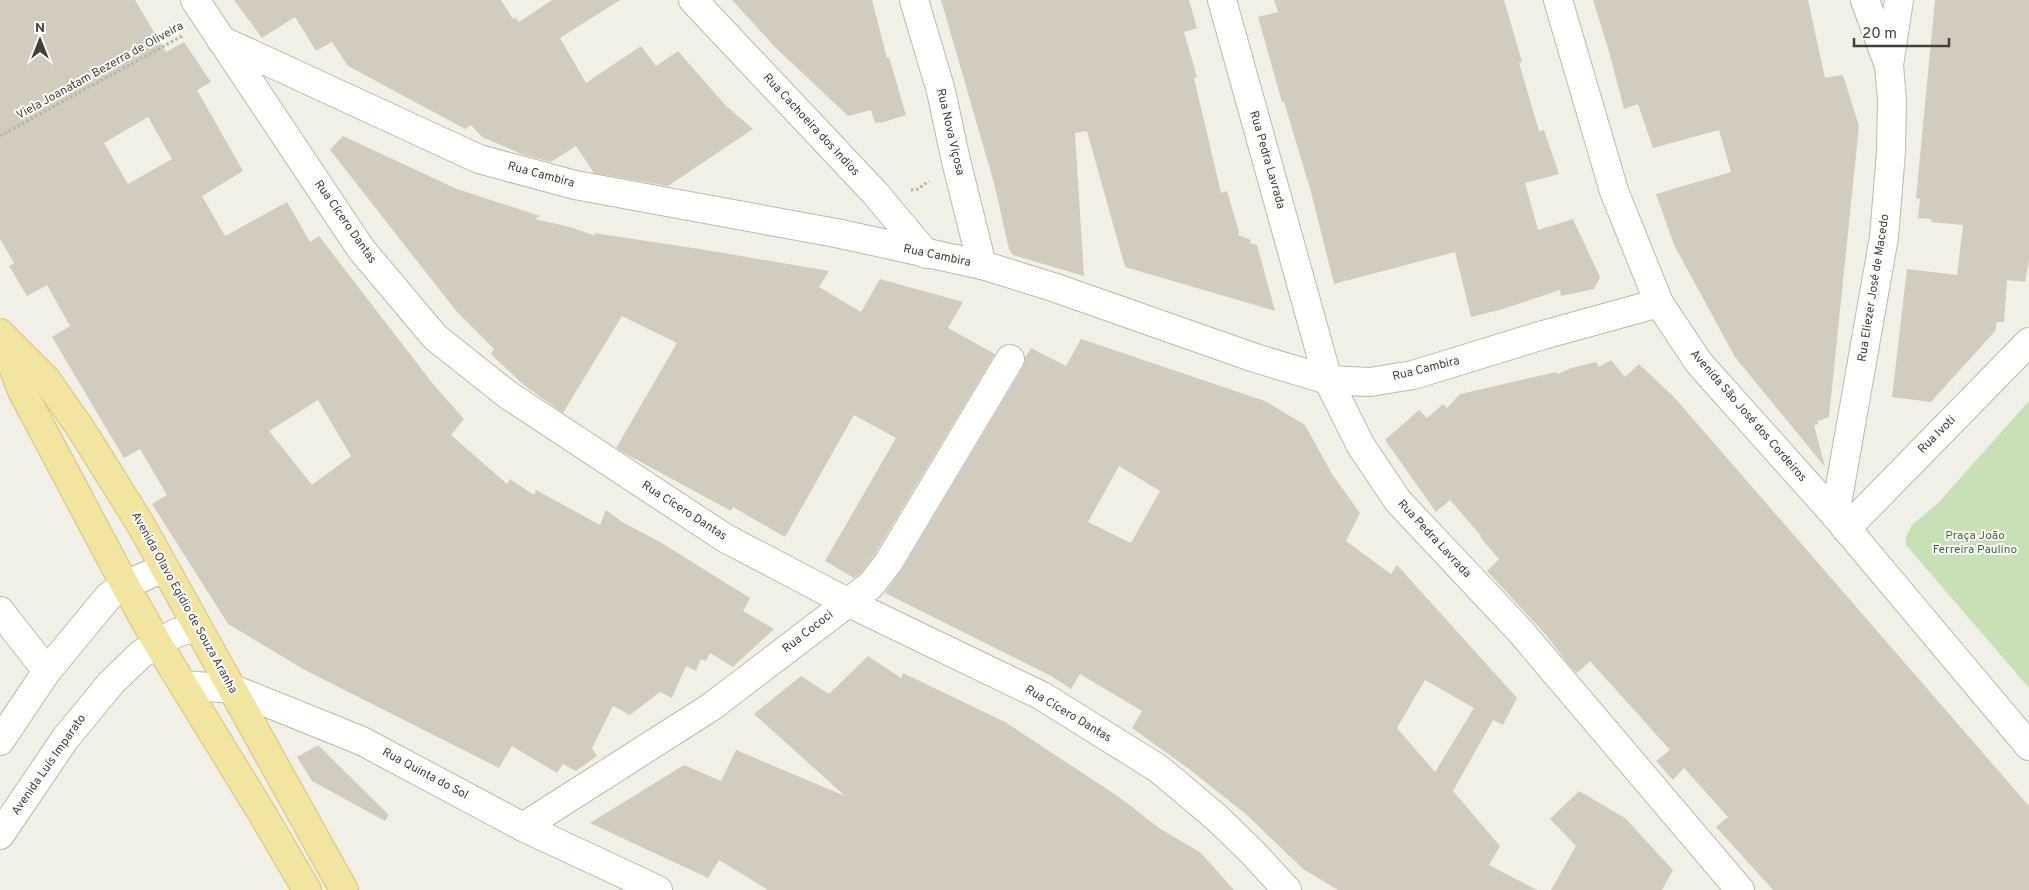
<svg xmlns="http://www.w3.org/2000/svg" width="2029" height="890" font-family="Overpass,sans-serif">
<style>
.green{fill:#c7e1b5}
.building{fill:#d2ccbe;fill-rule:evenodd}
.lines{fill:none;stroke-linecap:round;stroke-linejoin:round}
.minor-casing{stroke:#bcb8ab;stroke-width:30}
.major-casing{stroke:#d4c472;stroke-width:30}
.path{stroke:#bcb59e;stroke-width:3;stroke-dasharray:2.5 2.5;stroke-linecap:butt}
.minor{stroke:#fff;stroke-width:28}
.major{stroke:#f2e5a0;stroke-width:28}
.labels{text-anchor:middle;dominant-baseline:central;stroke-width:4;stroke-linejoin:round;paint-order:stroke}
.street-label{font-size:12px;fill:#444037;stroke:#fff}
.park-label{font-size:12px;fill:#416e32;stroke:#fff}
</style>
<rect width="100%" height="100%" fill="#f1f0e7"/>
<polygon class="green" points="2029,401 2029,688 1906,545 1906,537 1912,525 1938,503"/>
<g class="building">
<path d="M 0,0 L 135,0 L 166,52 L 184,42 L 211,82 L 197,90 L 243,171 L 202,196 L 225,236 L 287,202 L 310,242 L 319,236 L 433,384 L 464,419 L 451,435 L 507,484 L 510,479 L 534,495 L 536,490 L 600,525 L 606,510 L 622,522 L 660,542 L 750,598 L 743,611 L 774,629 L 733,667 L 710,653 L 706,661 L 701,659 L 696,671 L 686,666 L 672,698 L 660,692 L 630,715 L 613,706 L 592,748 L 597,756 L 576,771 L 563,764 L 557,773 L 512,746 L 499,768 L 303,669 L 228,624 L 152,504 L 167,495 L 140,449 L 124,458 L 52,337 L 70,326 L 47,285 L 27,296 L 9,266 L 14,263 L 0,239 ZM 148,117 L 172,159 L 128,184 L 104,143 ZM 318,400 L 351,456 L 312,485 L 269,431 Z"/>
<polygon points="234,0 501,0 513,19 515,17 519,22 552,0 620,0 560,38 586,83 641,46 656,66 678,51 726,106 753,129 668,186 594,173 576,146 551,162 524,155 482,137 471,125 465,129 348,66 332,42 316,51 295,17 262,38"/>
<polygon points="732,0 872,0 887,58 889,57 906,115 881,123 880,122 875,123 871,110 848,116 775,47"/>
<polygon points="941,0 1189,0 1197,28 1184,32 1197,77 1194,78 1221,193 1227,191 1239,232 1238,235 1251,240 1250,243 1257,245 1275,311 1125,267 1087,131 1075,133 1084,276 1013,255 1009,249 994,183"/>
<polygon points="1274,0 1504,0 1522,62 1519,63 1539,131 1544,130 1559,174 1525,183 1538,230 1573,219 1600,277 1594,289 1561,296 1560,290 1503,309 1471,317 1455,252 1334,284 1311,192 1284,102 1282,102 1258,17 1278,12"/>
<polygon points="1593,0 1808,0 1825,78 1843,75 1859,126 1829,417 1818,421 1818,424 1814,425 1825,467 1735,357 1674,245 1656,194 1731,172 1719,130 1653,148 1638,104 1624,109 1610,55"/>
<polygon points="1935,0 2029,0 2029,260 2025,282 2007,280 2004,322 1997,322 1995,331 1931,402 1892,397 1907,269 1957,275 1963,225 1931,222 1931,219 1918,218 1920,199 1916,198"/>
<polygon points="343,136 457,189 540,216 535,219 570,227 596,236 594,233 706,250 829,271 819,287 861,312 880,279 963,302 948,328 995,354 875,554 860,574 854,578 825,561 896,438 854,415 785,537 733,507 731,511 626,454 616,448 677,343 622,316 563,413 525,386 491,354 494,349 457,312 330,150"/>
<path d="M 1081,339 L 1265,401 L 1305,425 L 1332,474 L 1360,513 L 1346,541 L 1391,574 L 1397,565 L 1517,698 L 1503,725 L 1493,720 L 1453,791 L 1500,846 L 1489,865 L 1537,890 L 1338,890 L 1303,869 L 1248,816 L 1189,769 L 1132,728 L 1142,711 L 1080,674 L 1071,689 L 1051,676 L 885,593 L 901,571 L 1023,367 L 1025,358 L 1031,348 L 1066,366 ZM 1119,466 L 1160,491 L 1131,543 L 1088,522 ZM 1425,680 L 1474,708 L 1435,772 L 1397,728 Z"/>
<polygon points="1611,360 1625,377 1639,364 1674,397 2029,806 2029,890 1773,890 1716,827 1728,817 1684,768 1673,780 1656,761 1670,750 1590,661 1577,673 1569,665 1546,635 1487,571 1499,559 1480,537 1481,536 1450,500 1436,512 1385,440 1419,410 1427,418 1443,404 1447,408 1460,394 1556,372 1558,374 1571,368 1596,362 1599,367"/>
<polygon points="868,656 901,678 903,673 1005,722 1119,797 1159,828 1201,853 1234,890 768,890 719,860 708,878 590,823 684,765 721,781 736,750 845,796 754,714 801,676 829,694"/>
<polygon points="318,745 389,815 385,821 312,781 297,757"/>
<polygon points="1579,791 1625,818 1673,870 1662,890 1551,890 1576,846 1550,819"/>
</g>
<g class="lines">
<defs>
<g id="minor">
<polyline points="195,0 361,249 435,337 508,395 725,538 847,602 1042,696 1159,769 1216,817 1253,853 1287,890"/>
<polyline points="693,0 875,193 926,254"/>
<polyline points="914,0 941,91 956,161 982,265"/>
<polyline points="1222,0 1328,380 1361,446 1398,501 1521,632 1740,890"/>
<polyline points="1558,0 1614,191 1659,303 1699,363 1835,515 2029,746"/>
<polyline points="1865,0 1888,63"/>
<polyline points="221,40 479,159 575,185 836,233 982,265 1053,287 1255,358 1328,380 1370,382 1413,375 1543,335 1659,303"/>
<polyline points="1835,515 1884,237 1891,152 1892,100 1889,65 1899,0"/>
<polyline points="1846,529 2029,342"/>
<polyline points="0,611 47,671"/>
<polyline points="184,685 233,689 362,741 523,827 658,890"/>
<polyline points="0,741 47,671 109,596 125,585 164,568"/>
<polyline points="523,827 711,707 871,585 888,563 1010,359"/>
<polyline points="0,835 65,739 111,683 141,654 176,633 196,627"/>
</g>
<g id="major">
<polyline points="0,333 46,379 81,429 141,525 344,890"/>
<polyline points="3,341 22,391 125,585 158,644 260,810 307,890"/>
</g>
</defs>
<use href="#minor" class="minor-casing"/>
<use href="#major" class="major-casing"/>
<g class="path">
<polyline points="0,136 184,35"/>
<polyline points="911,190 918,189 929,181"/>
</g>
<use href="#minor" class="minor"/>
<use href="#major" class="major"/>
</g>
<g class="labels">
<g class="street-label">
<text transform="translate(100 71) rotate(-29)">Viela Joanatam Bezerra de Oliveira</text>
<text transform="translate(811 125) rotate(47)">Rua Cachoeira dos Indios</text>
<text transform="translate(950 132) rotate(77)">Rua Nova Viçosa</text>
<text transform="translate(1267 160) rotate(74)">Rua Pedra Lavrada</text>
<text transform="translate(541 175) rotate(15)">Rua Cambira</text>
<text transform="translate(345 222) rotate(55)">Rua Cícero Dantas</text>
<text transform="translate(937 256) rotate(12)">Rua Cambira</text>
<text transform="translate(1874 288) rotate(-81)">Rua Eliezer José de Macedo</text>
<text transform="translate(1426 369) rotate(-14)">Rua Cambira</text>
<text transform="translate(1748 416) rotate(49)">Avenida São José dos Cordeiros</text>
<text transform="translate(1937 435) rotate(-45)">Rua Ivoti</text>
<text transform="translate(684 511) rotate(33)">Rua Cícero Dantas</text>
<text transform="translate(1434 539) rotate(47)">Rua Pedra Lavrada</text>
<text transform="translate(184 603) rotate(61)">Avenida Olavo Egídio de Souza Aranha</text>
<text transform="translate(808 632) rotate(-38)">Rua Cococi</text>
<text transform="translate(1068 714) rotate(31)">Rua Cícero Dantas</text>
<text transform="translate(49 765) rotate(-55)">Avenida Luís Imparato</text>
<text transform="translate(425 774) rotate(28)">Rua Quinta do Sol</text>
</g>
<g class="park-label">
<text x="1975" y="536">Praça João<tspan x="1975" dy="14">Ferreira Paulino</tspan></text>
</g>
</g>
<g transform="translate(40 40)" stroke="#ffffff" stroke-width="4" paint-order="stroke">
<path d="M0-4L9 19L0 12L-9 19Z" fill="#444037"/>
<text y="-8" font-size="14" font-weight="bold" text-anchor="middle" fill="#444037">N</text>
</g>
<path d="M1854 38v8h95v-8" fill="none" stroke="#444037" stroke-width="2.5"/>
<text x="1862" y="38" font-size="15" fill="#444037" stroke="#ffffff" stroke-width="4" paint-order="stroke">20 m</text>
</svg>
